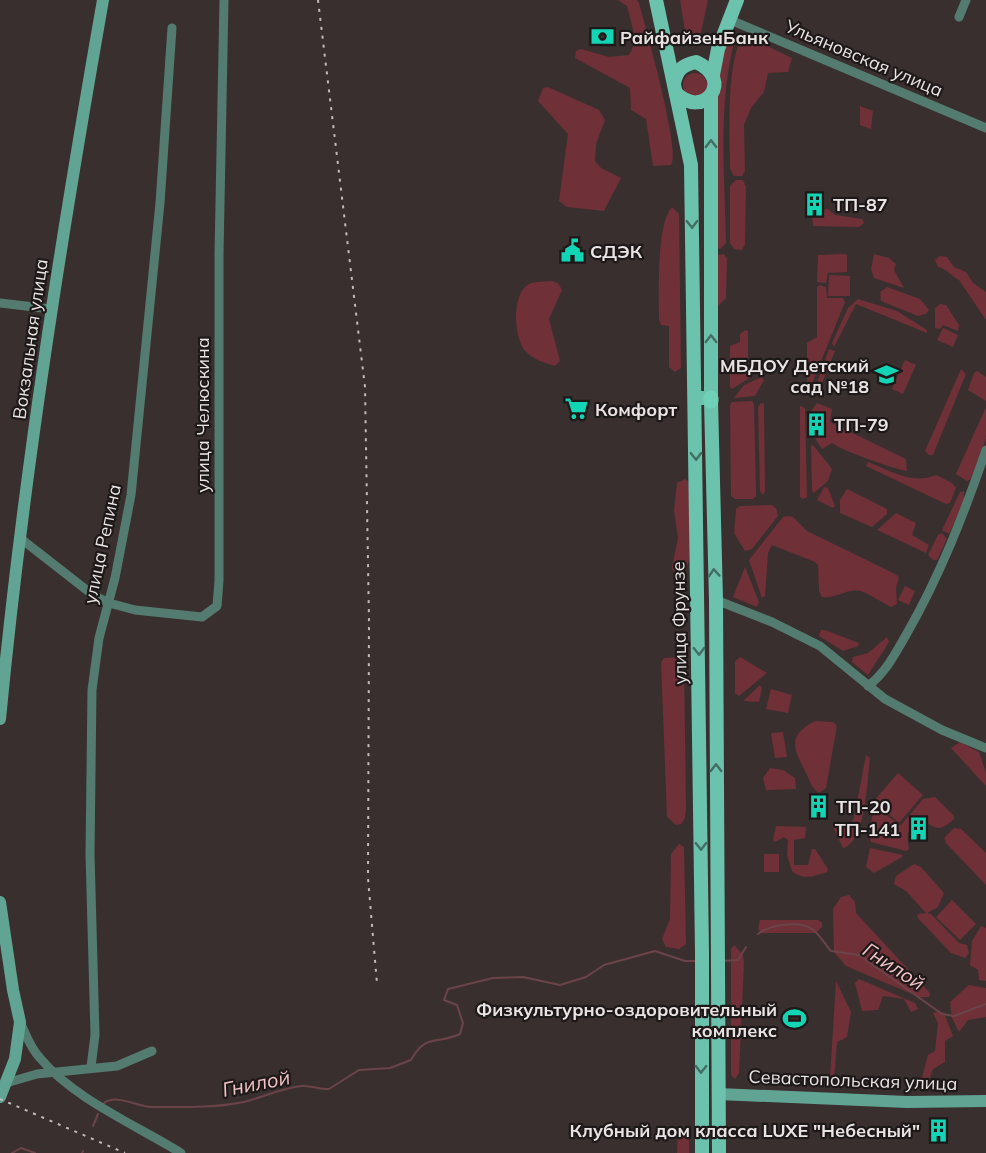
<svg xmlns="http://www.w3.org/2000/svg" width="986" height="1153" font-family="Mulish,sans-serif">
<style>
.green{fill:#6f3037}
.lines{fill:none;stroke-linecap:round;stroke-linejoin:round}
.stream{stroke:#6b444a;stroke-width:2}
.minor{stroke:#537b70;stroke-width:9}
.secondary{stroke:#61a493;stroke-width:12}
.primary{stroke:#6bc3ad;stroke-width:14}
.trunk{stroke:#70d1b9;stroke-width:15}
.rail{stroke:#c3bbbb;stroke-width:2;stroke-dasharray:3 6;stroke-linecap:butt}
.oneway{stroke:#446e63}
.labels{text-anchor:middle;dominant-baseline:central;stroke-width:4.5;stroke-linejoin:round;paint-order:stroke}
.poi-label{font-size:18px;font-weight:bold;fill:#eae3e3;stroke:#1e1919;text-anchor:start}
.street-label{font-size:18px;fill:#eae3e3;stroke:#1e1919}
.water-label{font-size:20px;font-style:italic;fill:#f3c3c5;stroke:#1e1919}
</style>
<rect width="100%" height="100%" fill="#3a2f2f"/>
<g class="green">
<path d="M 618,0 L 637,0 L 639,3 C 645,25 682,155 671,165 L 653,166 L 646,119 L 631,110 L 630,88 L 575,58 L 576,51 L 581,49 L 609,57 L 629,55 L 636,41 L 627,6 Z"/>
<polygon points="680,0 708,0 700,37 686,37"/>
<path d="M 733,33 L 736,35 C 717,102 725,175 726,243 L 720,249 L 717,248 C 717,213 708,49 733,33 Z"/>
<path d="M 745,35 L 792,58 L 788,72 L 768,73 L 764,92 L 751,108 L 744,125 L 745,171 L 742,176 L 734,176 L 730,169 C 730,141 725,54 745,35 Z"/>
<circle cx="695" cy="85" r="12"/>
<polygon points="548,87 599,110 605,120 596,144 595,161 601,168 621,178 604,211 567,207 559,201 568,134 538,101 543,88"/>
<polygon points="860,106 873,111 871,129 860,125"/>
<polygon points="736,180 743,180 746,187 745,244 742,250 734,249 730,243 730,186"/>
<path d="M 672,207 L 679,214 L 681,368 L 675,372 L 669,367 L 669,326 L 661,325 L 659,320 C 659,295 656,225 672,207 Z"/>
<polygon points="828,209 835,215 862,219 864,223 859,227 813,226 812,213"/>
<polygon points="724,254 727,259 726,298 717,307 717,255"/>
<polygon points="844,254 847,255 847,272 828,273 826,283 817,282 818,255"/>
<polygon points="874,254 889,258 896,264 894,270 904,288 874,278 871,269"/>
<path d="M 940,256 L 947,257 L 954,267 L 966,272 L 973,283 L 986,292 L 986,320 L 959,280 C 951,276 947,269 938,267 L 935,260 Z"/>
<polygon points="829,275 850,276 850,296 828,296"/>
<path d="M 552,281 L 558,283 L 562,290 L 549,319 L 560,361 L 555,366 C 544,363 533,359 525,351 C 514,337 511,294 529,284 C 535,281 545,282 552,281 Z"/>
<polygon points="820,285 826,287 827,298 843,298 845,302 809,391 807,391 807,343 817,337 817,287"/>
<polygon points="887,287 920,299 929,310 926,314 918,316 881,301 880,292"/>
<polygon points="858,299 897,311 927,330 927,333 856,304 834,347 832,343 848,308"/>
<polygon points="940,304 946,305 959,325 958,331 943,325 940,329 935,328 935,308"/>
<polygon points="943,328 958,335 953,347 937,340"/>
<polygon points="745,330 748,331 748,372 751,377 732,389 730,387 730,346 740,342 740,334"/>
<polygon points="829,349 835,351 818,393 818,380"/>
<polygon points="905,360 916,365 903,394 892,389"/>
<polygon points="961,369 966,374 933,455 929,455 925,451"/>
<polygon points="977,371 986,377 986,401 968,390 974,373"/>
<polygon points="762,377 764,380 755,396 734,398 744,385"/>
<polygon points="752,401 754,404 756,496 753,499 735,499 731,496 730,405 732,402"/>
<polygon points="761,403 764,404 765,491 763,495 760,491 758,407"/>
<path d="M 817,403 L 832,409 L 830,422 L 906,459 L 907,471 C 893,469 843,451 832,443 L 822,449 L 813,435 L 823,431 L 823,416 L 812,414 L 811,411 Z"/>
<polygon points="800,406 805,408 807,497 803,499 800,497"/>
<polygon points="986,407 986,439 971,479 967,481 956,474"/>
<polygon points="813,445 832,469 828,481 814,493 812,491 811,446"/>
<path d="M 868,462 C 892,471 912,485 936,475 L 952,483 L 956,488 L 950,503 L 946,504 L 866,466 Z"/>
<polygon points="685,479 690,483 689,560 686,570 678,573 673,571 672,567 678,538 674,510 677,483"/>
<polygon points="824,487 828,488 835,506 833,508 817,500"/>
<polygon points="847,489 887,509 887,514 872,527 840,513 840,500"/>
<polygon points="964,491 964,502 949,534 942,530 960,492"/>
<polygon points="771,505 776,508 778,516 752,549 745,551 734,533 736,509 740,506"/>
<polygon points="896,513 916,523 912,535 929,545 926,553 877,530"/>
<path d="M 788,516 L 793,517 L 807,531 L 895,574 L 899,577 L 896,588 L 897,604 L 891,607 C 881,602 870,594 860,591 C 847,588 836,599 822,597 L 819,591 L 818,565 L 815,562 L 772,545 L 768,553 L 765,596 L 762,598 L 749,560 L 783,517 Z"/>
<polygon points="942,533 947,539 937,560 933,560 928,555 938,535"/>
<polygon points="745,567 759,602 757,607 733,597"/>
<polygon points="905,586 915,591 909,605 898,600"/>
<polygon points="821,630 825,630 859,643 858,646 843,651 819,636"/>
<polygon points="887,637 889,642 868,675 852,662 853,657 868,653"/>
<polygon points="680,657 684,661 686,808 685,818 681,824 676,825 667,817 661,662 664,658"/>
<polygon points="740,657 767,673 739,696 735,693 735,661"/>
<polygon points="760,685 762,688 759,702 743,701"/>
<polygon points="771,689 792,695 788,713 766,709"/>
<path d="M 815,721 L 833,722 L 837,726 L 826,788 L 819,793 C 811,788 810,781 806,773 C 794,749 786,736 815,721 Z"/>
<polygon points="783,732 787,757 775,758 771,733"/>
<polygon points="960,742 979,752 986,773 986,786 951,748"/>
<path d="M 866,755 L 870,758 C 867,780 866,843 843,848 L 832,825 L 834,822 L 849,825 L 854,818 Z"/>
<polygon points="770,768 783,770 795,778 796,789 766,790 763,778"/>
<polygon points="898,773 923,795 899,823 874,801"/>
<path d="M 935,797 L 954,816 L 954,819 C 936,835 937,826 918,819 C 906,831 907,834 909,849 L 906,851 L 871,842 L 869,836 L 873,811 L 880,811 L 901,825 L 923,799 Z"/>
<path d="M 776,826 L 806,827 L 805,838 L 794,840 L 794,865 L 808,865 L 812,849 L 815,849 L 828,869 L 827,872 C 814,876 804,881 792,871 L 787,855 L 788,840 L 784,837 L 775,842 L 773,840 Z"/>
<polygon points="954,828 961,829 986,853 986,885 946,843 944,838"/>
<polygon points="679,844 684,847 686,944 679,949 666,947 662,939 670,919 671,854"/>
<polygon points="870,848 903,855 902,857 874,873 866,867"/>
<rect x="764" y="854" width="15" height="18"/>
<polygon points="914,864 921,867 944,893 938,907 927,913 931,914 959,943 967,945 969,953 965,958 951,953 917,917 918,914 926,913 906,891 894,884 896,876"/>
<polygon points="849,895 855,902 856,913 930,993 929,997 919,997 846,966 834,952 833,909 841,897"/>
<polygon points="952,900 976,924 960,940 936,917"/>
<polygon points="760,920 818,920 822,923 822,927 816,933 762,933 758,929"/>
<polygon points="981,926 986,928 986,981 979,980 978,970 970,965 972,941"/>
<polygon points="734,945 743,955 744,963 739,1073 735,1079 731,1075 731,949"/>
<polygon points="859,979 915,1003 918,1009 911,1012 904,999 883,996 878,1010 862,1011 855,983"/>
<polygon points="836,981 851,1012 847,1037 837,1042 834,1080 830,1078"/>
<polygon points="969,985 986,988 986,1017 968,1020 959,1032 952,1018 950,1002"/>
<polygon points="940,1011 944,1013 953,1036 945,1041 945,1062 933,1069 926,1089 922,1090 920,1085 928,1055 935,1051 938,1023 933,1013"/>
<polygon points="678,1127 689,1131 689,1153 677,1153"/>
</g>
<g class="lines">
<g class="stream">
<path d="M 758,934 C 769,925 799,920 812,929 C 819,934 825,944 831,951 L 859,955 L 942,1014 L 954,1016 L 986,1004"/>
<polyline points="723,961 738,960 746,947"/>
<path d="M 103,1104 C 115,1093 136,1106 151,1107 C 181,1107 215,1108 244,1102 C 264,1097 281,1088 302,1086 C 311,1085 320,1090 329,1089 L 359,1070 L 390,1068 L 411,1060 C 426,1033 436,1045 460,1034 L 463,1023 L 457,1005 L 444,1000 L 448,989 L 493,978 L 523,977 L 560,985 L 586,977 L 604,965 L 655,951 L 685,961 L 697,961"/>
<polyline points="93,1126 98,1114"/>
<polyline points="12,1153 21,1148 35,1153"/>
<polyline points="82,1153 83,1151"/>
</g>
<g class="minor">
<polyline points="959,17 966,0"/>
<polyline points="728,19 986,128"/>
<polyline points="0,303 51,309"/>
<polyline points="20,538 93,595 109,603 135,610 202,617 217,606 219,581 219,254 224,0"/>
<polyline points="716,600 772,622 820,646 885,699 942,730 986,748"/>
<path d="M 868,686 C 886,672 895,654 906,635 C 940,576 964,514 986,450"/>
<path d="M 20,1022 C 26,1034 30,1048 40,1058 C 74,1099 136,1125 181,1153"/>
<polyline points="91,1067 95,1035 90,854 92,690 99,638 115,578 131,495 160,203 172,28"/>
<polyline points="6,1083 37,1074 117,1066 152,1051"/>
</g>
<g class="secondary">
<path d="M 0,719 C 23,478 61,239 103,0"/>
<polyline points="0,902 13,990 20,1022 15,1059 0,1097"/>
<polyline points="718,1094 907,1102 986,1101"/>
</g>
<g class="primary">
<polyline points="656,0 691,165 702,952 702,1153"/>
<polyline points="713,75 718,49 737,0"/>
<path d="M 674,83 C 677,70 682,65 696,62 C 735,79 704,121 676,93"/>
<polyline points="701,398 711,398 711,95"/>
<polyline points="711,401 716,600 719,1153"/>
</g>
<polyline class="trunk" points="711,401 711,398"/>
<g class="rail">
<polyline points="318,0 365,387 369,622 368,878 377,984"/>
<polyline points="0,1099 125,1153"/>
</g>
</g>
<defs><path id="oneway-chevron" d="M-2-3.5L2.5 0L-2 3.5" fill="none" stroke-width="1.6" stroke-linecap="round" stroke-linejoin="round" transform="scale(1.5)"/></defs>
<g class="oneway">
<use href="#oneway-chevron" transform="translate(711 144) rotate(-90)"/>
<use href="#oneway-chevron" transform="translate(692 224) rotate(89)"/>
<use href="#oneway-chevron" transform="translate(711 339) rotate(-90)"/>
<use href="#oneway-chevron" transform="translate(696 456) rotate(89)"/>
<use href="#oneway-chevron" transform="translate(714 573) rotate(-94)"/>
<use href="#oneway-chevron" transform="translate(699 651) rotate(89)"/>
<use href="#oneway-chevron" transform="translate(716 768) rotate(-90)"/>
<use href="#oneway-chevron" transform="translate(701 846) rotate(89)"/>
<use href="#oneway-chevron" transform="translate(701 1069) rotate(91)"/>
</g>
<defs>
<symbol id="bank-bare" viewBox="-9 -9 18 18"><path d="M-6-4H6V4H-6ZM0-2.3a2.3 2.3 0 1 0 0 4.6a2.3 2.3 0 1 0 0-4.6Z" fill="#11d5b4" stroke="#1e1919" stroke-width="2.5" paint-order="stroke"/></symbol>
<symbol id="building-bare" viewBox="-9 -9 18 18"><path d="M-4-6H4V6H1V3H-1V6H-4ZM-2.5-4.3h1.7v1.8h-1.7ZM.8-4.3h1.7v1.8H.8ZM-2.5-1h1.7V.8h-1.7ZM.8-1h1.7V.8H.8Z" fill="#11d5b4" stroke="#1e1919" stroke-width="2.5" paint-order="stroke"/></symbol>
<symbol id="civic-bare" viewBox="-9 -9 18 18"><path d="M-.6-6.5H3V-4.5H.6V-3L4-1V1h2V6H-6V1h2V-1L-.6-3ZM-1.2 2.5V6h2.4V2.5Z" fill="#11d5b4" stroke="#1e1919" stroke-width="2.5" paint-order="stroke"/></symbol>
<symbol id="school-bare" viewBox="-9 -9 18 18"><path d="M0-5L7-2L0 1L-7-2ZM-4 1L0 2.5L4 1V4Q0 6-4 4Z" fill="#11d5b4" stroke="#1e1919" stroke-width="2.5" paint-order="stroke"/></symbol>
<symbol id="supermarket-bare" viewBox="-9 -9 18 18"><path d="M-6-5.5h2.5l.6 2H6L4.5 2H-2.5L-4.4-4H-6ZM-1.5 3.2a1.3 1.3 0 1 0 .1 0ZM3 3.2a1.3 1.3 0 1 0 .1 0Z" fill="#11d5b4" stroke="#1e1919" stroke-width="2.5" paint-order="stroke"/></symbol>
<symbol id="stadium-bare" viewBox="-9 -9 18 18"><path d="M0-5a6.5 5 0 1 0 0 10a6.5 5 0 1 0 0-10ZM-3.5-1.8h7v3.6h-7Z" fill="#11d5b4" stroke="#1e1919" stroke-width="2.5" paint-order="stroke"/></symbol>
</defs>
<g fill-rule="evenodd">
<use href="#bank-bare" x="586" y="20" width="33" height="33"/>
<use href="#building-bare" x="798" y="188" width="33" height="33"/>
<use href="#civic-bare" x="556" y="234" width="33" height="33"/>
<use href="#school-bare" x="870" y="358" width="33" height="33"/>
<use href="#supermarket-bare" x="560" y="392" width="33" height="33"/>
<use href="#building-bare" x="800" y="408" width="33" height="33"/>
<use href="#building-bare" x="802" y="790" width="33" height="33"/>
<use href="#building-bare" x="902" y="812" width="33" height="33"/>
<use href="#stadium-bare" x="778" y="1002" width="33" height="33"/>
<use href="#building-bare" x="922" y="1114" width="33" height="33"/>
</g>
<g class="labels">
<g class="poi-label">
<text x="620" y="37">РайфайзенБанк</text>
<text x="833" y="204">ТП-87</text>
<text x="590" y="251">СДЭК</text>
<text x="869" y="365" text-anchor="end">МБДОУ Детский<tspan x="869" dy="21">сад №18</tspan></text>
<text x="595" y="409">Комфорт</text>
<text x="834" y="424">ТП-79</text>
<text x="836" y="806">ТП-20</text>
<text x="900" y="829" text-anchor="end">ТП-141</text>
<text x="777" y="1009" text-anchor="end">Физкультурно-оздоровительный<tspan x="777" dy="21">комплекс</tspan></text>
<text x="920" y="1130" text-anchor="end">Клубный дом класса LUXE "Небесный"</text>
</g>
<g class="street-label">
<text transform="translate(864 58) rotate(23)">Ульяновская улица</text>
<text transform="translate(30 339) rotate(-82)">Вокзальная улица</text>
<text transform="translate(202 415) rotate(-90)">улица Челюскина</text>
<text transform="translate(102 544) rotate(-78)">улица Репина</text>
<text transform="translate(679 623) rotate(-91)">улица Фрунзе</text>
<text transform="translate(853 1080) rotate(2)">Севастопольская улица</text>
</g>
<g class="water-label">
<text transform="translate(894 966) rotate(33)">Гнилой</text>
<text transform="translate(256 1083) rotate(-11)">Гнилой</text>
</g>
</g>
</svg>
